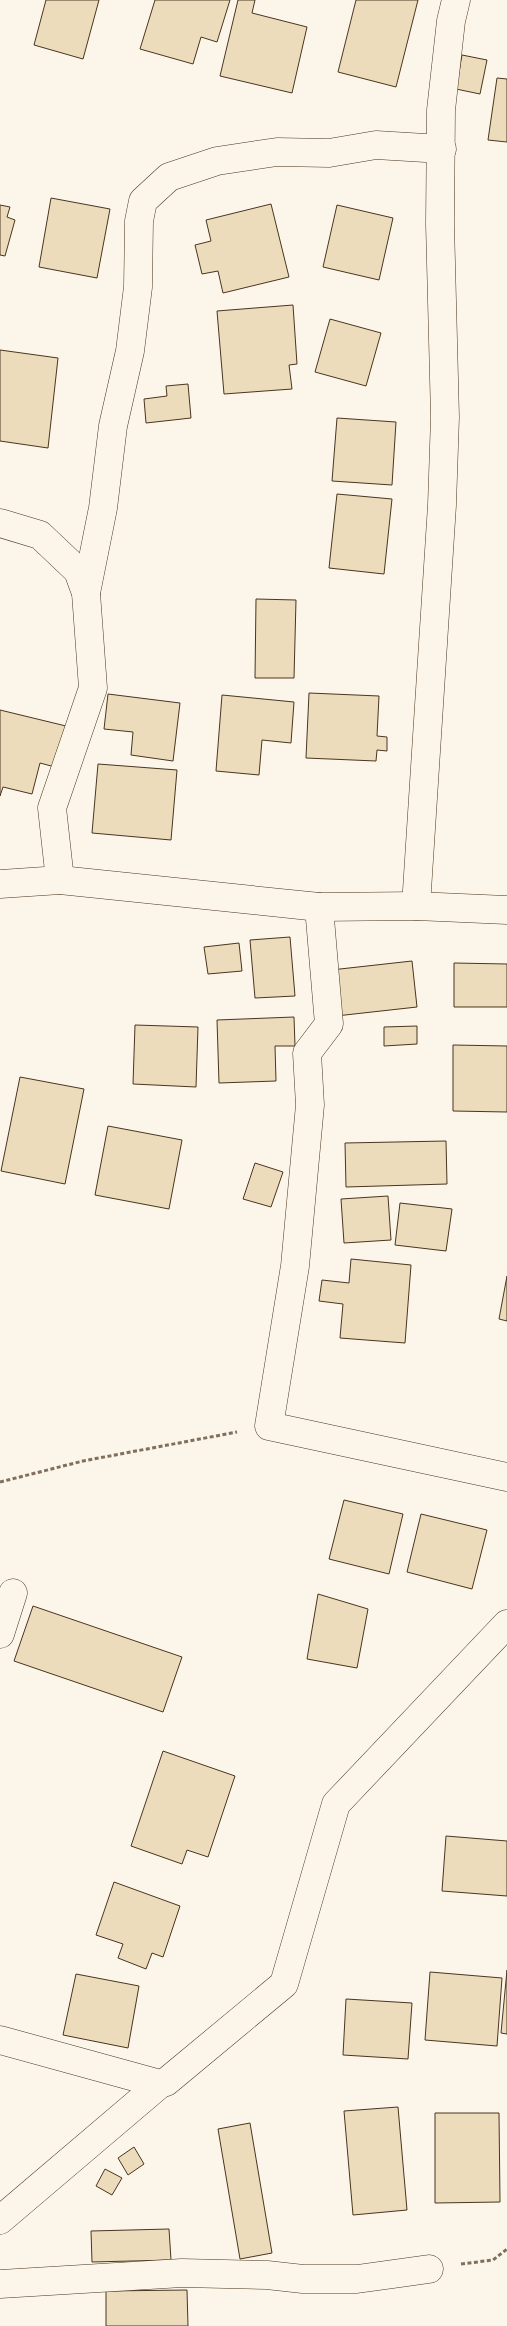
<svg xmlns="http://www.w3.org/2000/svg" width="507" height="2326" font-family="'DM Sans',sans-serif">
<style>
.building{fill:#ecdcbc;stroke:#4a3520}
.lines{fill:none;stroke-linecap:round;stroke-linejoin:round}
.minor-casing{stroke:#4a3520;stroke-width:29}
.path{stroke:#7f6f5c;stroke-width:3;stroke-dasharray:4 2.5;stroke-linecap:butt}
.minor{stroke:#fbf6e9;stroke-width:28}
</style>
<rect width="100%" height="100%" fill="#fbf6e9"/>
<g class="building">
<polygon points="46,0 99,0 83,59 34,45"/>
<polygon points="155,0 230,0 217,42 201,37 193,64 140,49"/>
<polygon points="238,0 255,0 252,13 307,27 292,93 220,76"/>
<polygon points="356,0 418,0 396,87 338,72"/>
<polygon points="462,55 487,60 480,94 456,89"/>
<polygon points="497,78 507,79 507,142 488,140"/>
<polygon points="51,198 110,209 97,278 39,267"/>
<polygon points="271,204 289,277 223,293 218,271 202,274 195,245 211,241 206,220"/>
<polygon points="0,205 10,207 7,217 15,220 5,256 0,255"/>
<polygon points="337,205 393,218 379,280 323,267"/>
<polygon points="293,305 297,364 289,365 292,389 224,394 217,311"/>
<polygon points="330,319 381,333 366,386 315,372"/>
<polygon points="0,350 58,358 48,448 0,441"/>
<polygon points="188,384 191,418 146,423 144,399 167,396 166,386"/>
<polygon points="337,418 396,422 392,485 332,481"/>
<polygon points="337,494 392,499 384,574 329,568"/>
<polygon points="256,599 296,600 294,678 255,678"/>
<polygon points="309,693 379,696 377,736 387,737 387,751 377,750 376,761 306,758"/>
<polygon points="108,694 180,703 173,761 131,755 133,732 104,729"/>
<polygon points="222,695 294,702 291,743 262,740 259,775 216,771"/>
<polygon points="0,710 66,726 55,767 40,763 32,794 3,787 0,796"/>
<polygon points="98,764 177,770 171,840 92,833"/>
<polygon points="290,937 295,996 255,998 250,940"/>
<polygon points="239,943 242,971 208,974 204,947"/>
<polygon points="412,961 417,1007 336,1016 331,970"/>
<polygon points="454,963 507,964 507,1007 454,1007"/>
<polygon points="294,1017 295,1046 275,1046 276,1081 219,1083 217,1020"/>
<polygon points="135,1025 198,1027 196,1087 133,1084"/>
<polygon points="417,1026 417,1044 384,1046 384,1027"/>
<polygon points="453,1045 507,1046 507,1112 453,1111"/>
<polygon points="20,1077 84,1089 65,1184 1,1171"/>
<polygon points="108,1126 182,1140 169,1209 95,1195"/>
<polygon points="446,1141 447,1184 346,1187 345,1143"/>
<polygon points="255,1163 283,1172 271,1207 243,1199"/>
<polygon points="388,1196 391,1240 344,1243 341,1199"/>
<polygon points="400,1203 452,1209 446,1251 395,1245"/>
<polygon points="351,1259 411,1265 405,1343 340,1338 343,1304 319,1301 322,1280 349,1283"/>
<polygon points="507,1276 507,1321 499,1319"/>
<polygon points="344,1500 403,1514 389,1574 329,1559"/>
<polygon points="421,1514 487,1530 472,1589 407,1572"/>
<polygon points="318,1594 368,1609 357,1668 307,1659"/>
<polygon points="33,1606 182,1657 163,1712 14,1661"/>
<polygon points="163,1751 235,1776 208,1857 187,1850 182,1864 131,1846"/>
<polygon points="446,1836 507,1841 507,1896 442,1891"/>
<polygon points="114,1882 180,1906 163,1957 152,1953 146,1969 118,1958 123,1944 96,1935"/>
<polygon points="507,1970 507,2034 501,2033"/>
<polygon points="430,1972 502,1978 497,2046 425,2040"/>
<polygon points="76,1974 139,1986 128,2048 63,2035"/>
<polygon points="346,1999 412,2003 408,2059 343,2055"/>
<polygon points="398,2107 407,2210 353,2215 344,2111"/>
<polygon points="435,2113 499,2113 500,2202 435,2203"/>
<polygon points="250,2123 272,2253 240,2259 218,2129"/>
<polygon points="134,2147 144,2164 128,2175 118,2158"/>
<polygon points="105,2169 122,2178 112,2195 96,2186"/>
<polygon points="169,2229 171,2260 92,2262 91,2231"/>
<polygon points="187,2290 188,2326 106,2326 106,2291"/>
</g>
<g class="lines">
<defs>
<g id="minor">
<polyline points="0,523 40,535 78,571 86,593 93,688 52,808 60,880"/>
<polyline points="86,593 103,508 113,426 130,351 138,287 139,221 143,201 169,177 217,161 277,152 329,153 376,145 442,149"/>
<polyline points="0,884 60,880 319,907 416,906 507,910"/>
<polyline points="416,906 442,505 445,417 440,224 441,110 451,21 456,0"/>
<polyline points="319,907 329,1024 307,1053 310,1105 295,1266 269,1426 507,1477"/>
<polyline points="0,1634 13,1593"/>
<polyline points="0,2040 160,2084"/>
<polyline points="0,2220 160,2084 166,2082 284,1984 336,1804 507,1624"/>
<polyline points="0,2284 182,2273 267,2275 303,2279 357,2279 429,2269"/>
</g>
</defs>
<use href="#minor" class="minor-casing"/>
<g class="path">
<polyline points="0,1482 83,1461 237,1432"/>
<polyline points="461,2264 493,2260 507,2249"/>
</g>
<use href="#minor" class="minor"/>
</g>
</svg>
